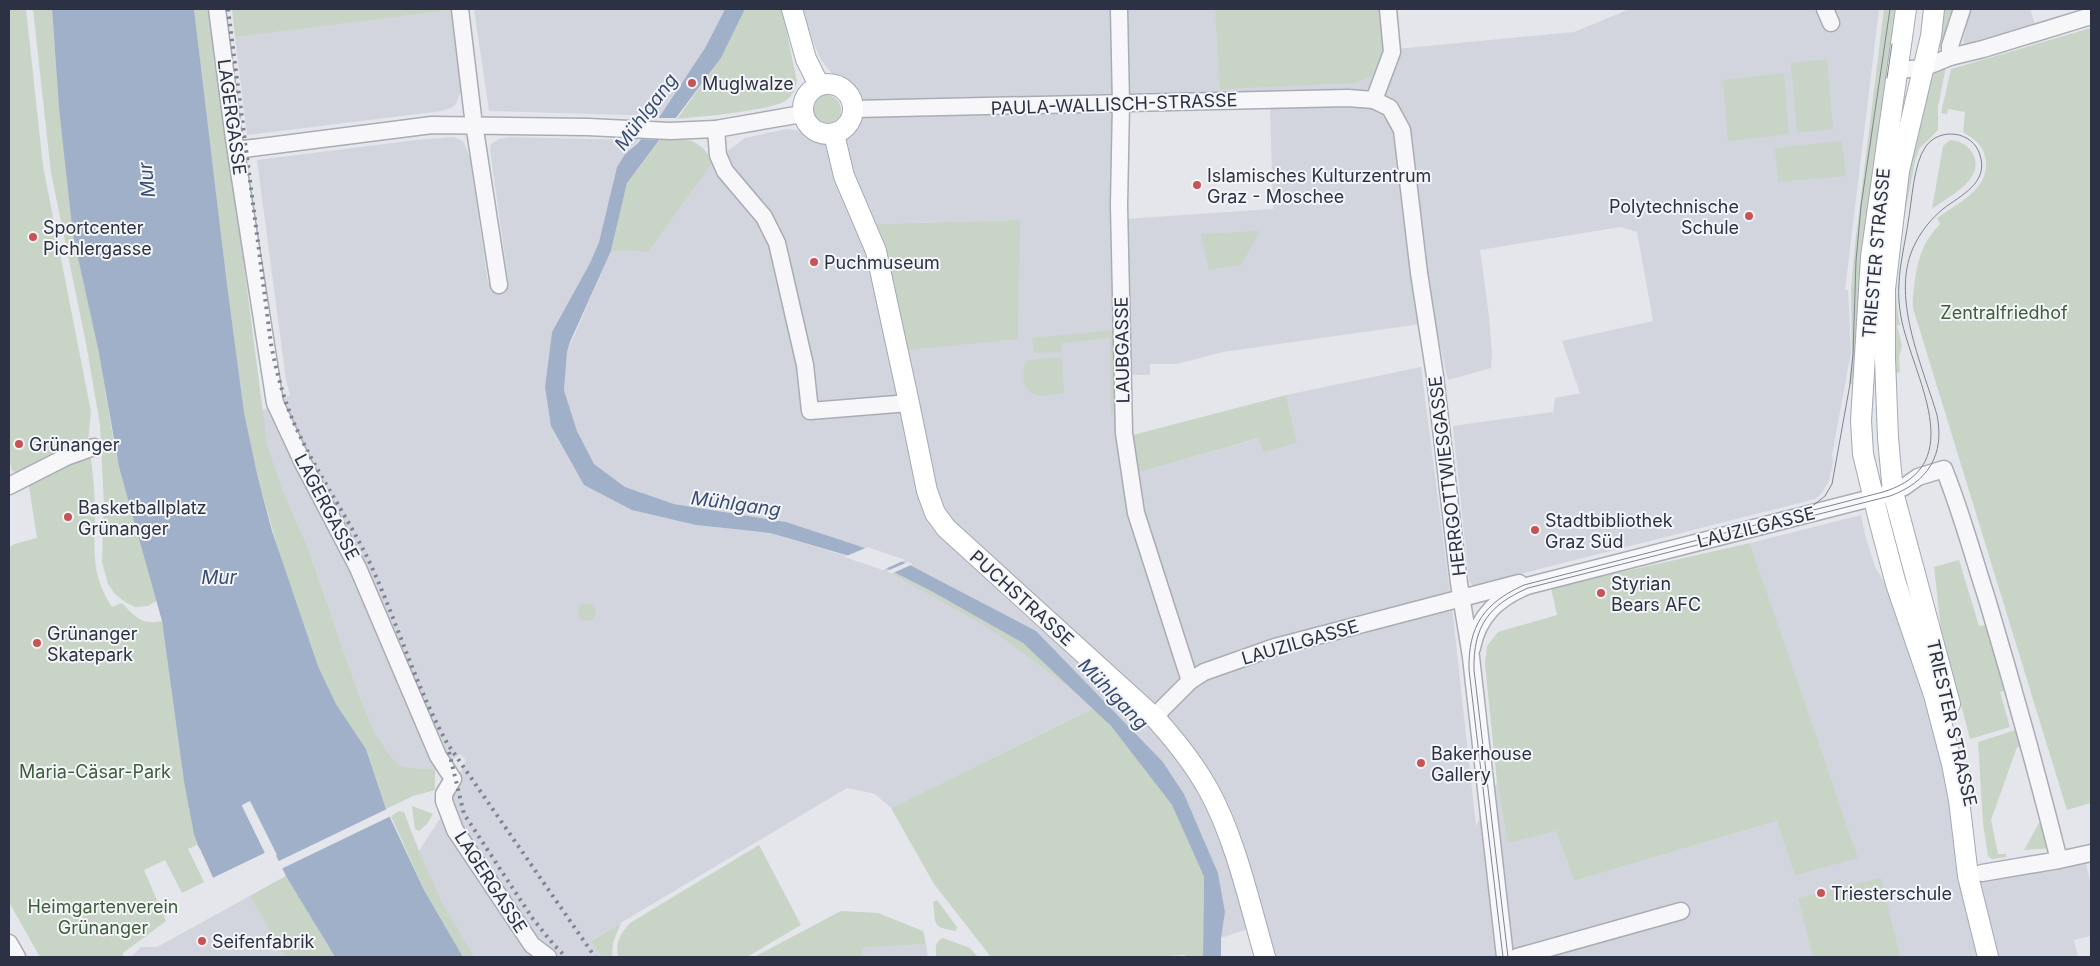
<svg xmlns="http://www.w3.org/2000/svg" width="2100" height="966" font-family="Inter,sans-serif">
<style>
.built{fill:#d2d5dd;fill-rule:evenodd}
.green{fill:#c8d4c6}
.water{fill:#a1b0c9}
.pier{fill:#e4e6eb}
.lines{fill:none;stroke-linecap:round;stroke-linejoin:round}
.minor-casing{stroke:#a9acb5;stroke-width:19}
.major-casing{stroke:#a4a9b6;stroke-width:22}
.minor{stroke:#f7f7f9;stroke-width:16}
.major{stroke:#fff;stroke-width:20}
.tram{stroke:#7e8494;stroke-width:1}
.rail{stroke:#7e8494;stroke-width:4;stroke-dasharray:2.5 5;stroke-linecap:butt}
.poi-dot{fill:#c85255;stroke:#f4f5f8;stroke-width:2}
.labels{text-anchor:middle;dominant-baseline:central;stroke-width:4;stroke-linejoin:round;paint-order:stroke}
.poi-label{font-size:18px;fill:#2c3243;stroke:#f4f5f8;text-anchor:start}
.street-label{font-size:18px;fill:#2c3243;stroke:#f4f5f8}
.park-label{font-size:18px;fill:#3d5e3a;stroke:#f4f5f8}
.water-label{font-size:19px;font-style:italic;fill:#384c75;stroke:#f4f5f8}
</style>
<rect width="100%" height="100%" fill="#e4e6eb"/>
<g class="built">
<polygon points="474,9 725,9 702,53 660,116 489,111"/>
<path d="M 803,9 L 1396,9 L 1396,49 L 1574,32 L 1630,9 L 1879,9 L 1845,290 L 1848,290 L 1851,352 L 1832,455 L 1833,462 L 1829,481 L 1821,494 L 1815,499 L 1473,586 L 1469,581 L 1453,426 L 1553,412 L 1555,398 L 1580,393 L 1562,341 L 1653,321 L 1637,232 L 1620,227 L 1480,250 L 1489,316 L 1492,354 L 1491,368 L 1448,380 L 1435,322 L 1223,352 L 1177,364 L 1150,364 L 1150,375 L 1127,375 L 1133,474 L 1260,438 L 1297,443 L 1286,395 L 1421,367 L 1452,607 L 1476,826 L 1497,782 L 1508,842 L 1556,831 L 1574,881 L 1777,821 L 1857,858 L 1750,543 L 1861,515 L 1865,535 L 1875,567 L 1885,584 L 1901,630 L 1919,676 L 1954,813 L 1955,862 L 1960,880 L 2086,864 L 2091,884 L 2091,936 L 2074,940 L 2078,957 L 1256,957 L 1248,929 L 1221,938 L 1225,912 L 1218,873 L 1184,794 L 1163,762 L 1121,719 L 975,599 L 906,563 L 786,522 L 674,504 L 625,487 L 594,464 L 577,431 L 564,390 L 567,352 L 611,251 L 648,252 L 714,161 L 745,138 L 787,129 L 834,134 L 846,127 L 854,109 L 849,95 L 821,60 L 807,27 ZM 1270,105 L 1273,209 L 1125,219 L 1126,110 ZM 1019,220 L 1018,339 L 884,243 L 876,224 Z"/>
<polygon points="1970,9 2030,9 2035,25 1967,45 1963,42"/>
<polygon points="452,10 461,91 456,104 451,108 442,111 247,135 235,37"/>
<polygon points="454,137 463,141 470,158 488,283 508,280 490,149 491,144 499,139 509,137 631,140 642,137 625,154 617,167 599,242 590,263 552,332 545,387 584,485 696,525 770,533 886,568 1023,643 1094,708 891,808 875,794 847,788 592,940 602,957 475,957 445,908 419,851 441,817 452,790 466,761 461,754 435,771 433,769 412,768 397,765 392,760 380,739 376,738 357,689 306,543 283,491 267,444 262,411 290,395 286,380 257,160 416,140"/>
<polygon points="286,876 335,957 131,957 141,947 157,947"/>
<polygon points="926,944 928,957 862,957 861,948"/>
</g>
<g class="green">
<polygon points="9,9 26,9 43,166 91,412 88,442 21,474 12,471 9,457"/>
<polygon points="33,9 52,9 59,108 112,431 119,467 158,600 148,606 135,607 125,602 115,594 108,584 102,562 104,506 100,425 86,343 51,173"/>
<path d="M 194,9 L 211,9 L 267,444 L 283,491 L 306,543 L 357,689 L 376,737 L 380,739 C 397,770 399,767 433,769 L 435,771 L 435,790 L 413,796 L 386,809 L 366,749 L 336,704 L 318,666 L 279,553 L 258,478 L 244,412 L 227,284 Z"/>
<polygon points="232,9 451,9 452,10 235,37"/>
<path d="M 745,9 L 782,9 L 797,82 C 794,91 793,96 785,101 C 769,111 699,117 677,119 L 721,58 Z"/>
<polygon points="1215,9 1379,9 1383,43 1382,60 1371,77 1354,83 1220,89"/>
<polygon points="1884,9 1900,9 1858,383 1849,384 1852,357 1851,290 1855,245"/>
<polygon points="1937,9 1958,9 1942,40 1937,39"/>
<path d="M 2091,28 L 2091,803 L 2067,810 L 1913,308 C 1912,298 1914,290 1915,280 C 1918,257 1924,241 1940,224 L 1937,218 C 1957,204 1988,190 1986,162 C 1985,147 1975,139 1963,132 L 1965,112 L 1948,109 L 1947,114 L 1941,113 L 1951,69 Z"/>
<polygon points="1827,59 1833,129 1797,133 1791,63"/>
<path d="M 1946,66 L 1938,107 L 1938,130 L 1919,149 L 1915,161 C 1907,210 1888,276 1900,325 L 1897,326 L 1902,345 L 1899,357 L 1900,372 L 1896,373 L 1897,392 L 1893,393 L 1892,276 L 1897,209 L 1925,88 L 1934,73 Z"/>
<polygon points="1784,73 1789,134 1728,141 1723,80"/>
<circle cx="826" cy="110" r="15"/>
<path d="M 660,140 C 692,141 693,135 714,161 L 648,252 L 611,251 L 627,183 Z"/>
<path d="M 1950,140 C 1959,141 1965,143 1971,151 C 1989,178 1949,196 1932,209 L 1943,146 Z"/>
<polygon points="1842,141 1846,176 1778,182 1775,148"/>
<polygon points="1020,220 1018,339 908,350 884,243 876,224"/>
<polygon points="1260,231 1241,265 1209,270 1201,234"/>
<polygon points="1115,330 1117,416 1111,414 1110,338 1061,343 1062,352 1034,353 1032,338"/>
<path d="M 1043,358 L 1062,358 L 1064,393 C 1056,394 1044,398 1036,395 C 1022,390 1021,374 1026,361 Z"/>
<polygon points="1286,395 1297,443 1263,452 1259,438 1133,474 1129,436"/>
<path d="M 84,457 L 91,458 C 93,476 95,494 95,513 C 95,549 90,574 112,607 L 122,603 C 135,617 141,625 162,621 L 184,782 L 197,845 L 188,849 L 204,882 L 182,893 L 165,860 L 144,870 L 166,921 L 123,953 L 123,957 L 40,957 L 9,902 L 9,548 L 14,544 L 37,538 L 28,480 Z"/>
<polygon points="1750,543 1858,858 1795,875 1777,821 1574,881 1556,831 1508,843 1497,782 1485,664 1487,646 1498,632 1557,615 1551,588"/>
<polygon points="1959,560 1979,626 1986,625 2006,690 2000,692 2010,727 1970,739 1941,629 1934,567"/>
<polygon points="886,568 933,592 1023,643 1080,695 989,628 884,569"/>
<circle cx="587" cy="612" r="9"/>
<polygon points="1094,708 1111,726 1172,805 1204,877 1203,957 1185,957 1185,955 1151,957 991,957 934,884 891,808"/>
<polygon points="2019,729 2025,748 2017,747 1991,820 1998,854 2006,854 2007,857 1992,859 1988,856 1983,823 1978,742"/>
<polygon points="412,806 433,814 427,824 419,831 415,829"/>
<polygon points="399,811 404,812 419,851 445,908 475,957 463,957 424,890 391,816"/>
<polygon points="2039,823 2043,823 2050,848 2024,850"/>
<path d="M 759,845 L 801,925 L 747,957 L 618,957 C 615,943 620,934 630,923 Z"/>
<path d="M 286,876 C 304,902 317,931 335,957 L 286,957 L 250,896 Z"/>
<polygon points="1881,878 1900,957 1813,957 1798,898"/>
<path d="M 937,900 L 957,927 L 956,931 C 931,927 936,925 933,902 Z"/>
<polygon points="841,911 878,913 923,931 926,944 862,948 862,957 754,957"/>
<polygon points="621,923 613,942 612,957 602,957 591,941"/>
<path d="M 943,938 L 970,948 L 978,957 L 936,957 C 936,948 934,942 943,938 Z"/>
</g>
<g class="water">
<polygon points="52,9 194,9 227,284 244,412 258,478 272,531 318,666 336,704 366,749 386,809 424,890 463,957 335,957 286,876 250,802 242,806 265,853 213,878 200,849 199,849 194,834 184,782 162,621 119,467 98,348 73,235 59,108"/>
<polygon points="725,9 745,9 721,58 627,183 611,251 570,342 567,352 564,390 577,431 594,464 625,487 674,504 786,522 853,544 906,563 1036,631 1163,762 1184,794 1218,873 1225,912 1221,938 1221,957 1203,957 1204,877 1172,805 1111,726 1023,643 933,592 886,568 870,562 770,533 696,525 632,510 584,485 551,426 545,387 552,332 590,263 599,242 617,167 625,154 638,143 660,116 705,48"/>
</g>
<g class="pier">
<polygon points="657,118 678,118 662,140 639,139"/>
<polygon points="868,547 905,560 883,570 844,557"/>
<polygon points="908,562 913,564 891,574 887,571"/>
<polygon points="250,801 277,855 274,857 249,805 246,807 267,854 212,880 195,846 197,845 200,849 213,878 265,853 242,805"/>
<polygon points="389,808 393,815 279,870 277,862 279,861"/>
</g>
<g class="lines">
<defs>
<g id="minor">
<polyline points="217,9 234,139 275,403 303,463 358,568 438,756 453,779 444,794 444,801 455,830 532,945 548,957"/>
<polyline points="460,9 473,117 499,285"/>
<polyline points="1119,9 1121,104 1119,205 1124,433 1136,513 1190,681"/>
<polyline points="1825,9 1831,23"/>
<polyline points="1950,57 1950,46 1962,9"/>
<polyline points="1898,70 1923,68 1950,57 1983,49 2091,16"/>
<polyline points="1374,100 1392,52 1388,9"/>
<polyline points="854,109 1348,98 1374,100 1390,108 1402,130 1419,273 1435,376 1459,583 1471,657 1505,957"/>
<polyline points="716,129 718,155 725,171 764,217 777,243 805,365 810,411 909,403"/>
<polyline points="236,150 432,125 588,127 670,131 716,129 802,114"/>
<polyline points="9,486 66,457 94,447"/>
<path d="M 1472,648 C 1478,616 1498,598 1527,586 L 1883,495 L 1904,487 L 1918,477 L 1944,469 C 1961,511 1973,556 1987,599 C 2013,686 2037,773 2059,860"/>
<polyline points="1156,719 1162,709 1190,681 1204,672 1275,647 1519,583"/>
<polyline points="1982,873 2059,860 2091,853"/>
<polyline points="9,943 17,957"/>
<polyline points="1517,957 1681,911"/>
</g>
<g id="major">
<polyline points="792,9 806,59 819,85"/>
<polyline points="1906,9 1871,257 1861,421 1863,454 1879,520 1896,584 1934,695 1952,764 1959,800 1968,876 1988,957"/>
<polyline points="1934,9 1931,36 1899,171 1885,289 1885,359 1888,438 1893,492 1950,704"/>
<circle cx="828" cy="109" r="25"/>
<path d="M 834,134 L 844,176 L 876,251 L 909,403 L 927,491 L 935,513 L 946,528 L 1156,719 C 1175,740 1194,764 1208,789 C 1235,837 1250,905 1265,957"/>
</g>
</defs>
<use href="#minor" class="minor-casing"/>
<use href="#major" class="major-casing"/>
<use href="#minor" class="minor"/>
<use href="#major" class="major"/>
<g class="tram">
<polyline points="1887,78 1892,44"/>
<polyline points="1810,508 1825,496 1832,484 1850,384 1853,354 1856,261 1861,206 1890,9"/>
<path d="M 1503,957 L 1469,670 C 1468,626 1484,603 1524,585 L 1883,492 C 1972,465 1912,376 1901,317 C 1899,306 1898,294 1899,283 C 1900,263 1905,243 1908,223 C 1912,202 1913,164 1926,146 C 1940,127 1973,131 1980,155 C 1989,183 1961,195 1943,209 C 1931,219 1922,230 1915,244 C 1889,294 1922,364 1937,415 C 1945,455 1928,482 1890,496 L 1528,588 C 1489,605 1473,626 1474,670 L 1508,957"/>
</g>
<g class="rail">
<path d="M 228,9 L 271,344 C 277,375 285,405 299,434 C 320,478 348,518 369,561 C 397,621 415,685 447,743 L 595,957"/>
<polyline points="449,752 464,814 533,919 554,945 566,957"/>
</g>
</g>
<g class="poi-dot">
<circle cx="692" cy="83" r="5"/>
<circle cx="1197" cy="185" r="5"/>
<circle cx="1749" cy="216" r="5"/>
<circle cx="33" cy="237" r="5"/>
<circle cx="814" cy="262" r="5"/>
<circle cx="19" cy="444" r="5"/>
<circle cx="68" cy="517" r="5"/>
<circle cx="1535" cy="530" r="5"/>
<circle cx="1601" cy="593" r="5"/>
<circle cx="37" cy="643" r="5"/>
<circle cx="1421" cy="763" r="5"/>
<circle cx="1821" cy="893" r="5"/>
<circle cx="202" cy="941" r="5"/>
</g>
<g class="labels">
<g class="poi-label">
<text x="702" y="83">Muglwalze</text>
<text x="1207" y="175">Islamisches Kulturzentrum<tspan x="1207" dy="21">Graz - Moschee</tspan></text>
<text x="1739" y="206" text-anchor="end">Polytechnische<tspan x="1739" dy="21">Schule</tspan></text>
<text x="43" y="227">Sportcenter<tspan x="43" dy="21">Pichlergasse</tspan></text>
<text x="824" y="262">Puchmuseum</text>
<text x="29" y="444">Grünanger</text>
<text x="78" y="507">Basketballplatz<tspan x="78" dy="21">Grünanger</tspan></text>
<text x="1545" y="520">Stadtbibliothek<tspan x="1545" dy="21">Graz Süd</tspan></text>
<text x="1611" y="583">Styrian<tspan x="1611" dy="21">Bears AFC</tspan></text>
<text x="47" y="633">Grünanger<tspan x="47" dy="21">Skatepark</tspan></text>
<text x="1431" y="753">Bakerhouse<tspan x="1431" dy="21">Gallery</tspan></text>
<text x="1831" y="893">Triesterschule</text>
<text x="212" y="941">Seifenfabrik</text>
</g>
<g class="street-label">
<text transform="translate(1114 104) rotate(-2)">PAULA-WALLISCH-STRASSE</text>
<text transform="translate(232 117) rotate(82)">LAGERGASSE</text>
<text transform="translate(1876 253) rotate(-85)">TRIESTER STRASSE</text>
<text transform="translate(1122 350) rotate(-91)">LAUBGASSE</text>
<text transform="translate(1447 476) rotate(-97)">HERRGOTTWIESGASSE</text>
<text transform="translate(327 507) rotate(62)">LAGERGASSE</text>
<text transform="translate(1756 527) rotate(-14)">LAUZILGASSE</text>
<text transform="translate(1022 598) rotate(42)">PUCHSTRASSE</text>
<text transform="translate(1300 642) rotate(-16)">LAUZILGASSE</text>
<text transform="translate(1952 723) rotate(77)">TRIESTER STRASSE</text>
<text transform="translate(491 882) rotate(57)">LAGERGASSE</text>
</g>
<g class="park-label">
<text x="2004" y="312">Zentralfriedhof</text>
<text x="95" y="771">Maria-Cäsar-Park</text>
<text x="103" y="906">Heimgartenverein<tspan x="103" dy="21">Grünanger</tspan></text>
</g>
<g class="water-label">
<text transform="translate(646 112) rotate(-53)">Mühlgang</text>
<text transform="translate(147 180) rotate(-96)">Mur</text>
<text transform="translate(736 504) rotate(8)">Mühlgang</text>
<text x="219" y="577">Mur</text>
<text transform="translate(1113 694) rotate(46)">Mühlgang</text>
</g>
</g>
<rect width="2100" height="966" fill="none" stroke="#2c3243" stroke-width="20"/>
</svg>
